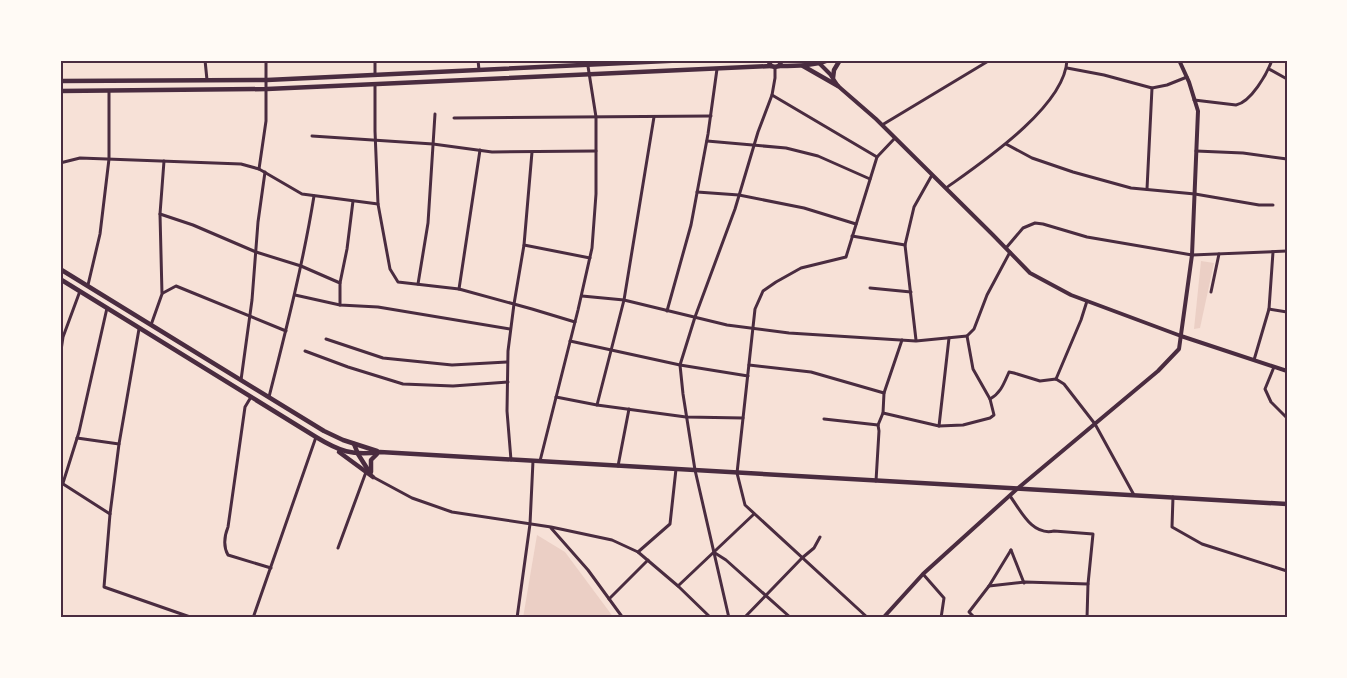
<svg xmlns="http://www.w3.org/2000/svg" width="1347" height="678" font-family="Raleway,sans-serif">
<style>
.green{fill:#ebcfc5}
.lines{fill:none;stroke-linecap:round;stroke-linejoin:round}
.minor{stroke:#4a2c40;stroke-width:3}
.tertiary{stroke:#4a2c40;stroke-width:4}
.secondary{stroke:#4a2c40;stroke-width:4.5}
.neatline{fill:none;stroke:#4a2c40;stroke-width:2}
</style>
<rect width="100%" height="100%" fill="#f7e1d7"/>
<g class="green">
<polygon points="1201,261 1214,263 1200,328 1194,329"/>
<polygon points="537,535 565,552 614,618 523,618"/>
</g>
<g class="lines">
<g class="minor">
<polyline points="205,60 207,80"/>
<polyline points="478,60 479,70"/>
<polyline points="1067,68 1104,75 1152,88 1167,85 1187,77"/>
<polyline points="1269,69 1287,79"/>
<polyline points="375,74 375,60"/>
<polyline points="375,84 375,131 378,204 390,269 398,282 459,289 532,309 575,322"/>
<polyline points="772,95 877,157"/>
<path d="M 1194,100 L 1236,105 C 1251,102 1267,74 1272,60"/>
<polyline points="454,118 711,116"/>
<polyline points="882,125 990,60"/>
<polyline points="312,136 433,144 492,152 596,151"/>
<polyline points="707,141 786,148 818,156 870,179"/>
<polyline points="1006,144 1032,158 1073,172 1131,188 1195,194 1259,205 1273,205"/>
<polyline points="1196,151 1243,153 1287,159"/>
<polyline points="60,163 80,158 241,164 259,169 302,194 378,204"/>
<polyline points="259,169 266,121 266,60"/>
<path d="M 946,188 C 981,163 1065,107 1067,60"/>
<polyline points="1147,189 1152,88"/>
<polyline points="697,192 739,195 804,208 856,224"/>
<polyline points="160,214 193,225 256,252 301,266 340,283 340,305"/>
<polyline points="852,236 905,245"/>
<polyline points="524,245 590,258"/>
<polyline points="1006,248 1023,228 1035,223 1043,224 1087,237 1192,255 1287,251"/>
<polyline points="340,283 347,249 353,201"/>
<polyline points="418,284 428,223 435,114"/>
<polyline points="88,285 100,234 109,159 109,92"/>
<polyline points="870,288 911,292"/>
<polyline points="459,289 480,150"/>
<polyline points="1211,292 1219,254"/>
<polyline points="163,293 176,286 286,331"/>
<polyline points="295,295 340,305 378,307 510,329"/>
<polyline points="582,296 624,300 727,325 789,333 916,341 967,336"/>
<polyline points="1269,309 1287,312"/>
<polyline points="667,311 691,225 708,134 717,69"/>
<polyline points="151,325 162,294 160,214 164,161"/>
<polyline points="139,329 119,444 110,514 104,587 193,618"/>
<polyline points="326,339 383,358 452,365 507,362"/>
<polyline points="916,340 905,245 914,207 932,175"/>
<polyline points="570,341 680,365 748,376"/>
<polyline points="305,351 348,367 403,384 453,386 508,382"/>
<polyline points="60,357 63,337 80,291"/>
<polyline points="1254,360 1269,309 1273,252"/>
<polyline points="749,365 811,372 884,393"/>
<polyline points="1274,367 1265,389 1271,402 1287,418"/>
<polyline points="1056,379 1081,320 1087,301"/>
<polyline points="241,380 252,300 258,222 265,172"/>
<path d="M 251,397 L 245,407 L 228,527 C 224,537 223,546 228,555 L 271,568"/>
<path d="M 269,397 C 286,330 303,264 314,196"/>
<polyline points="556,397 597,405 686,417 743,418"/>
<path d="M 990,399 C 1001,393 1004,383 1009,372 L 1014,373 L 1040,381 L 1056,379 L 1064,384 L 1095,424 L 1134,495"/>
<polyline points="597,405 624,300 654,117"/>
<polyline points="883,413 939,426 963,425 990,418 994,415 990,399 973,369 967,336 974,329 987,295 1010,252"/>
<polyline points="824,419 878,425"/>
<polyline points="939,426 949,338"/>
<polyline points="77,438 119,444"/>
<polyline points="511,460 507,411 508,351 514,304 524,245 532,152"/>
<polyline points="540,461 578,310 592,248 596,194 596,117 587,60"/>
<polyline points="618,466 629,409"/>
<polyline points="373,477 412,498 452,512 551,527 612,540 638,552 678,586 711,618"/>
<polyline points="876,481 879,431 878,425 883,413 884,393 902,340"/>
<polyline points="60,482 110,514"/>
<polyline points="63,483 79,432 107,308"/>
<path d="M 1010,496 C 1021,511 1032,536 1054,531 L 1093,534 L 1088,584 L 1087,618"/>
<polyline points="1173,497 1172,527 1202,544 1287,571"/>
<polyline points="551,528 588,570 623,618"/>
<polyline points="338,548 366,472"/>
<polyline points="1011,550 1024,583"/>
<polyline points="638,552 670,524 676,469"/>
<polyline points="715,553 726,560 791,618"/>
<polyline points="923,574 944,598 941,618"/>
<polyline points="678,586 754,514"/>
<polyline points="989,586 1025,582 1088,584"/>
<polyline points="609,599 648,560"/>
<polyline points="253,618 316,437"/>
<polyline points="517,618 530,524 533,461"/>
<polyline points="729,618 695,470 683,394 680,365 695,317 735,209 758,132 772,95 775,78 775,67"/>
<polyline points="744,618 802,558 814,548 820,537"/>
<polyline points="868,618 745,505 737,473 755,309 763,291 776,282 801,268 846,257 877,157 895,138"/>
<polyline points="975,618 969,612 989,586 1011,550"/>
</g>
<g class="tertiary">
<polyline points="816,60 830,74 838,86 876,119 993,235 1030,273 1071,295 1181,336 1287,371"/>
<polyline points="883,618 923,574 1017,489 1158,371 1179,349 1192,255 1198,111 1189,82 1179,60"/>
</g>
<g class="secondary">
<polyline points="768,60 771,66 775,67 779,66 782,60"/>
<path d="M 779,66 C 797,66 813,66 829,60"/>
<polyline points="803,66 838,86"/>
<polyline points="833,78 834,70 840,60"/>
<polyline points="60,81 267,80 688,60"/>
<polyline points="60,91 267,89 771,66"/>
<polyline points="60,269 324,431 343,440 377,451"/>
<path d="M 60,279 L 316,437 C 339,451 352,456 380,452 L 1287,504"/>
<polyline points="354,444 358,454 370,473"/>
<polyline points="339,452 373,477"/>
<polyline points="371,472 371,460 377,454"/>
</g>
</g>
<rect width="1347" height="678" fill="none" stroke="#fffaf5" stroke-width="123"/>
<rect x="62" y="62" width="1224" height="554" class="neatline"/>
</svg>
